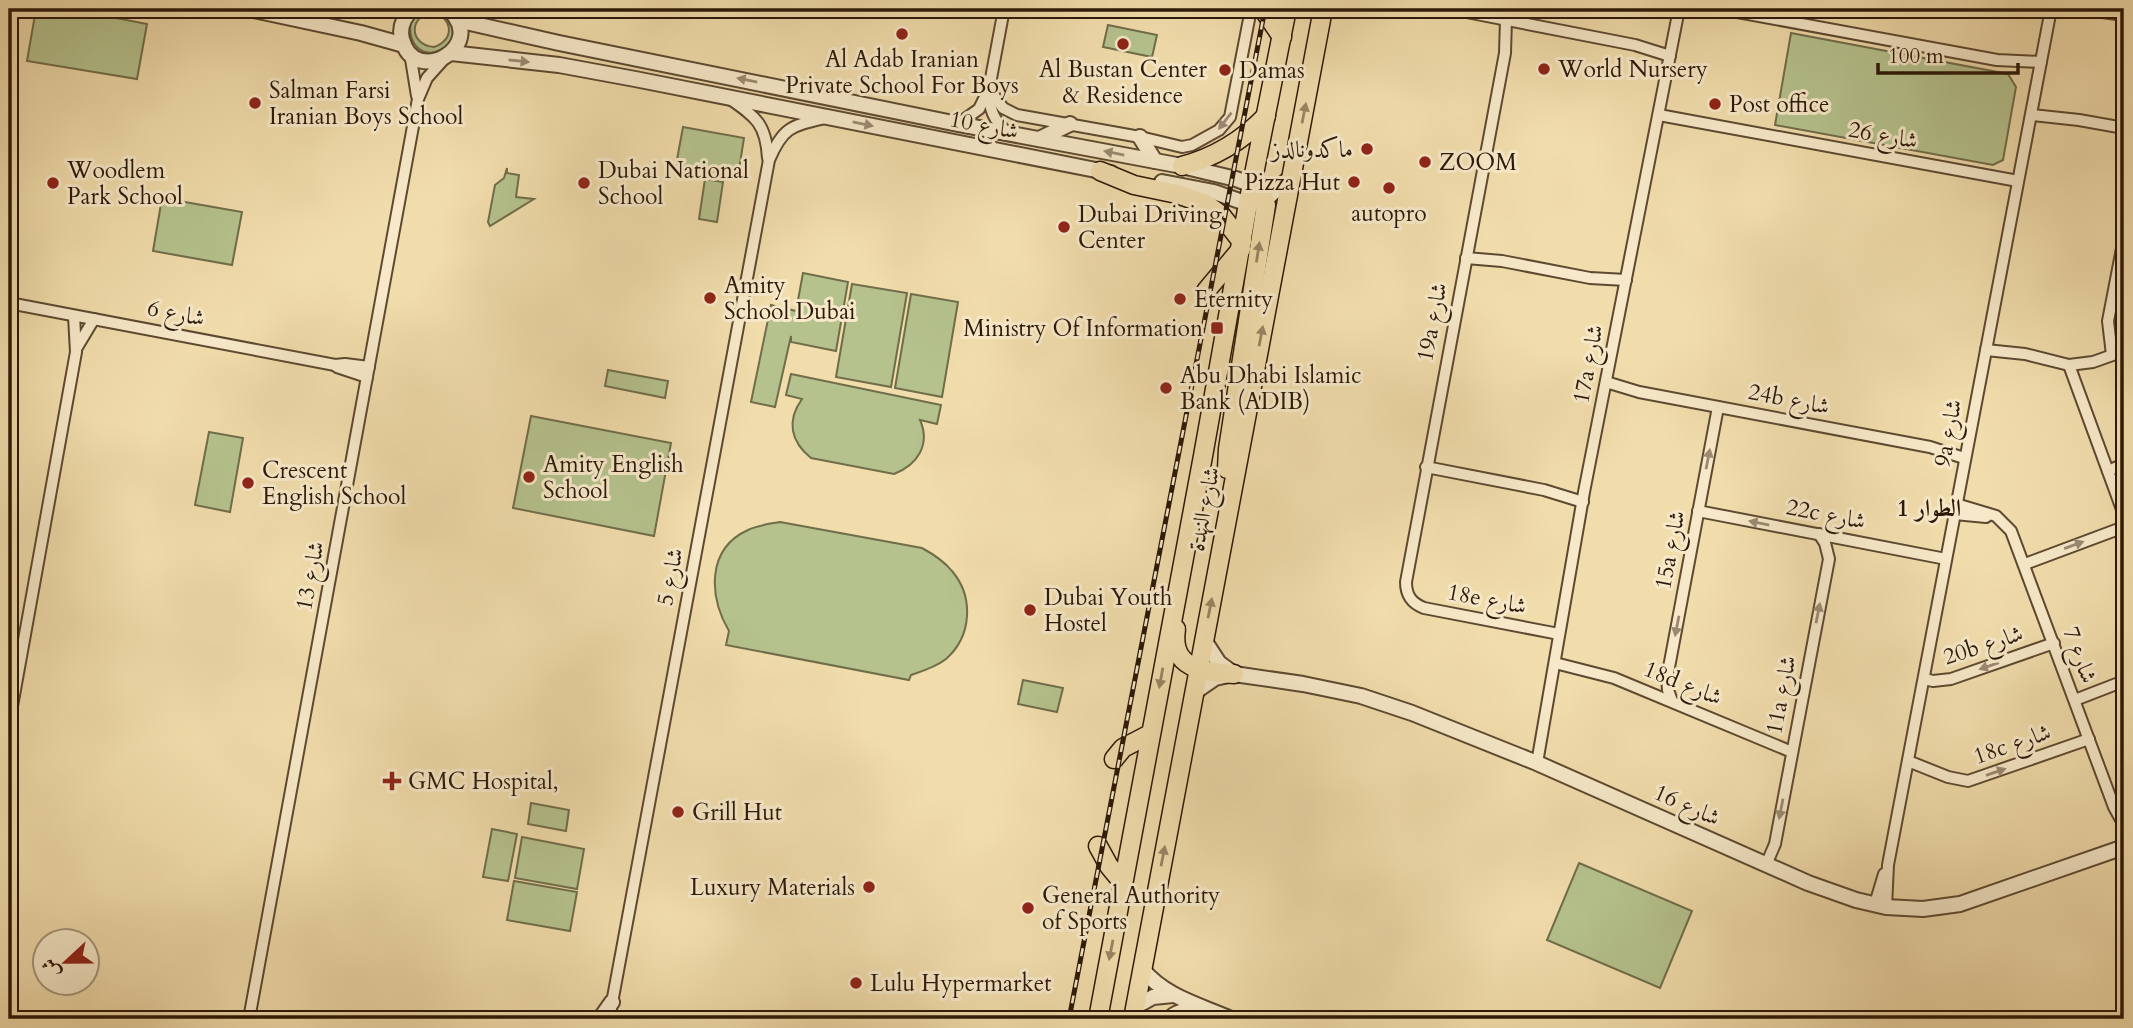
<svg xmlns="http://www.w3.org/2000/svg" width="2133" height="1028" font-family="Cardo,Amiri,serif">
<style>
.green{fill:#b5c28d;stroke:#706d4a;stroke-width:2;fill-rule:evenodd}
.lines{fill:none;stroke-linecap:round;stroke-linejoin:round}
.minor-casing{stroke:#5d4931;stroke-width:14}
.tertiary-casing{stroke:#5d4931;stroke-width:18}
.primary-casing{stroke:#2c1808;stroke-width:21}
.minor{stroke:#f6e8c8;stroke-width:10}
.tertiary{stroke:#f6e8c8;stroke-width:14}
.primary{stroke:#f1dcab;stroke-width:18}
.rail-casing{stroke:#2c1808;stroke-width:5}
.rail{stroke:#f6e8c8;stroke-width:2.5;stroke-dasharray:8;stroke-linecap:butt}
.oneway{fill:#9b8a72}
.oneway2{fill:#988462}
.poi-dot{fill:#8f2418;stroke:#f6e8c8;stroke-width:2.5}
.labels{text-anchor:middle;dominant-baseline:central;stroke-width:6;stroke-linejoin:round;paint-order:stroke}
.poi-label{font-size:23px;fill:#2c1808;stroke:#f6e8c8;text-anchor:start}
.street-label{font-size:23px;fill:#2c1808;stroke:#f6e8c8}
.neighbourhood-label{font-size:24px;font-weight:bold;fill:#2c1808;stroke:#f6e8c8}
</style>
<rect width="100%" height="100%" fill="#f1dcab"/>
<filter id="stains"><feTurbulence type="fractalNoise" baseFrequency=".00286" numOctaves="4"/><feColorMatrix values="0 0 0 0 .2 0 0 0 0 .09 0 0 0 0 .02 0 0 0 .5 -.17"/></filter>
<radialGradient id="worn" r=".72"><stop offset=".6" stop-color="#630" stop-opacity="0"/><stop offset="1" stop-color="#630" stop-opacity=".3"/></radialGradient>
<g class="green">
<polygon points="36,9 70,9 147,24 137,79 27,61"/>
<path d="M 421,9 L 442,9 L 456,30 C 444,66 404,56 411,21 ZM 433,12 C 453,18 455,40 434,47 C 409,45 408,16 433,12 Z"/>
<polygon points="1108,25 1157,35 1152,57 1103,47"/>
<polygon points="1791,33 2008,74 2016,87 2003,160 1993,165 1775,125"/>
<polygon points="683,127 744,138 738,176 676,165"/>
<polygon points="507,168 507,173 519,175 516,197 534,199 490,226 488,222 495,185 504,178"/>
<polygon points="705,179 723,182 717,222 699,219"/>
<polygon points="162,198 242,212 232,265 153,251"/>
<polygon points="803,273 848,282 836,351 791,342 791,336 775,407 751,402 771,305 796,311"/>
<polygon points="852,284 907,293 891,387 836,377"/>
<polygon points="911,294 958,302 942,397 895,388"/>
<polygon points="608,370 668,381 665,398 605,386"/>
<path d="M 791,374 L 941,405 L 937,424 L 920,420 C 931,445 917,465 894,474 L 811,458 C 791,442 786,421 802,399 L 786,395 Z"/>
<polygon points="531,416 671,443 654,536 513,508"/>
<polygon points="209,432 243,438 230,512 195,505"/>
<path d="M 780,522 L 922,548 C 933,554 944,561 952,571 C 974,597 972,636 946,659 C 936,667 923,671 911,675 L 909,680 L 726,645 L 729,631 C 709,597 706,549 748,530 C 758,525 769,524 780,522 Z"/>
<polygon points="1023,680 1063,688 1057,712 1018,704"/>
<polygon points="531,803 569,810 566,831 528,824"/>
<polygon points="492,829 517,834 508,881 483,877"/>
<polygon points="522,837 584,849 577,889 515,878"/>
<polygon points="1579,863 1692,911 1660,988 1547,940"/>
<polygon points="514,881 577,892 570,931 507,920"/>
</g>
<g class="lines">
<defs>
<g id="minor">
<path d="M 1004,9 L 989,89 C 989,109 993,120 1008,133"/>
<polyline points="1451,9 1635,45 1670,56"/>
<polyline points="1721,9 1997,60 2041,62"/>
<polyline points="2081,9 2124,15"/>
<path d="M 1506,19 L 1505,53 L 1406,582 C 1406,595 1411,603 1424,608 L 1559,634"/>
<polyline points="410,53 417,96"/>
<polyline points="989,89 1003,108 1017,115 1140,137 1182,147 1192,145 1219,130 1230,117 1251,9"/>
<path d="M 730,99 C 756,117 766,124 768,158"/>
<polyline points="1659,115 2018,181"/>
<polyline points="2032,115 2079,120 2124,128"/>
<polyline points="958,124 979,109 986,95"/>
<polyline points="1466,258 1502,261 1590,278 1626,280"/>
<polyline points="9,303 335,365 345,364 369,367"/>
<polyline points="76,349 94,319"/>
<polyline points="1986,350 2025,354 2069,365 2093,362 2124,351"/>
<polyline points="2112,355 2108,321 2124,238"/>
<polyline points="2069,365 2124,515"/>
<polyline points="337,367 367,377"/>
<polyline points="1606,382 1639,392 1930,447 1964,458"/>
<polyline points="1426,467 1544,490 1583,502"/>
<polyline points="2108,471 2124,464"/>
<polyline points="1956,504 1996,516 2011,531 2114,807 2124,825"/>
<polyline points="1698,511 1946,559"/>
<polyline points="1955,514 1986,517"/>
<polyline points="2025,564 2124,527"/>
<polyline points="1555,663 1614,678 1792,752"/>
<polyline points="1924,679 1933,681 1951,679 2054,643"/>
<polyline points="2075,700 2124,681"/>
<polyline points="1672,701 1668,690 1667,678 1718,407"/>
<polyline points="9,723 76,352 74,316"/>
<polyline points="1908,761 1948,777 1968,781 2089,739"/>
<polyline points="1537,763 1584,492 1679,9"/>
<polyline points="1766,865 1775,844 1829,559 1825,543 1819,534"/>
<polyline points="1875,904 1884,874"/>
<polyline points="1886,907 1888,865 2051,9"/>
<polyline points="249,1019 418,99 427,78 444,59"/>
<path d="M 609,1019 L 769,160 C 783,127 791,126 825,118"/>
<path d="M 1167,1019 C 1175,1008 1187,1009 1199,1008"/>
</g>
<g id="tertiary">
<polyline points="249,9 361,33 404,45"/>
<path d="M 412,9 C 404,17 399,27 402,39 C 414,89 490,45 448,9"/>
<polyline points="457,20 559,43 958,124 1182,166 1236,179 1252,185"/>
<polyline points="451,53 559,65 635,79 1111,173"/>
<polyline points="1140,137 1155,161"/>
<polyline points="1039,139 1070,124"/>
<polyline points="1162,182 1214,192 1248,204 1266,199 1291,177"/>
<polyline points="1204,640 1219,663 1234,674"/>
<polyline points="1193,696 1199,689 1215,678 1234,674 1303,684 1361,696 1412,713 1537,763 1808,883 1856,900 1886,907 1923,909 1960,904 2124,847"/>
<path d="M 1142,969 C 1165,997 1199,1005 1231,1019"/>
<polyline points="1135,1007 1153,997 1173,995"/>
<polyline points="600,1019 612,1002"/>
</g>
<g id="primary">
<polyline points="1263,9 1282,37"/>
<path d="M 1182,166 C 1216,157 1242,141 1266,116"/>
<polyline points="1100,171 1134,185 1177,194 1206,204 1221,215 1242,242"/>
<polyline points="1206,291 1241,249"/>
<polyline points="1227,469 1228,449 1266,205 1262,191 1252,185"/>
<path d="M 1176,629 C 1170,669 1203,672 1234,674"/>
<polyline points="1114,759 1123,748 1150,734"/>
<polyline points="1098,846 1109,866 1123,883"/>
<polyline points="1098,1019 1203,456 1248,204 1287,9"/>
<polyline points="1133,1019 1323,9"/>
</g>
</defs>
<use href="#minor" class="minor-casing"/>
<use href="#tertiary" class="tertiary-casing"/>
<use href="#primary" class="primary-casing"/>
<use href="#minor" class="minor"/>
<use href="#tertiary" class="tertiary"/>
<use href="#primary" class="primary"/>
<defs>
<polyline id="rail" points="1069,1019 1265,9"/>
</defs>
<use href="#rail" class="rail-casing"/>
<use href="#rail" class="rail"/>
</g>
<defs><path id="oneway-solid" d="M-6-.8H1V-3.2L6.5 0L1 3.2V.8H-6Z" transform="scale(1.75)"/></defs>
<g class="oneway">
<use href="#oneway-solid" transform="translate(519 61) rotate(6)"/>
<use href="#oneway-solid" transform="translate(747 80) rotate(-168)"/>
<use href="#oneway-solid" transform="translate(1225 121) rotate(128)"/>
<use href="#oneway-solid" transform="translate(863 124) rotate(11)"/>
<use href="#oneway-solid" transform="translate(1114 153) rotate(-169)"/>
<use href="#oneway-solid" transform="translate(1708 459) rotate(-79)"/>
<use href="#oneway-solid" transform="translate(1759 523) rotate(-169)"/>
<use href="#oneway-solid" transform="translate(2074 545) rotate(-20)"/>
<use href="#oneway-solid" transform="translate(1818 613) rotate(-79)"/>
<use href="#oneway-solid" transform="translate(1677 626) rotate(101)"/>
<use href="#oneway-solid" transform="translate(1989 666) rotate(161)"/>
<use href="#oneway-solid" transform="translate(1996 772) rotate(-19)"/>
<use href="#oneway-solid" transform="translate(1781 809) rotate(101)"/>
</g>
<g class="oneway2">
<use href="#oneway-solid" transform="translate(1304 113) rotate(-79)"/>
<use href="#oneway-solid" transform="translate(1258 252) rotate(-81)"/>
<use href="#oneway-solid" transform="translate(1261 336) rotate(-79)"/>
<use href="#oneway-solid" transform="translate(1210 608) rotate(-79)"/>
<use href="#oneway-solid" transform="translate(1161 678) rotate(100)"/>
<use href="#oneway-solid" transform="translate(1163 856) rotate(-79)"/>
<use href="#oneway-solid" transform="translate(1111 950) rotate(101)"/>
</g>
<g class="poi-dot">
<circle cx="902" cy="34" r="7"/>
<circle cx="1123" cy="44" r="7"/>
<circle cx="1544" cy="69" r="7"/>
<circle cx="1225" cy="70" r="7"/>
<circle cx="255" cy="103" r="7"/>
<circle cx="1715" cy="104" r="7"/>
<circle cx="1367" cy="149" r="7"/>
<circle cx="1425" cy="162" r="7"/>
<circle cx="1354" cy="182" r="7"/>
<circle cx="53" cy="183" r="7"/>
<circle cx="584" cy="183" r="7"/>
<circle cx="1389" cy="188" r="7"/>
<circle cx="1064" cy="227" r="7"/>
<circle cx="710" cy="298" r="7"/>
<circle cx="1180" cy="299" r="7"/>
<rect x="1210" y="321" width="14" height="14" rx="3.5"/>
<circle cx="1166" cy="388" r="7"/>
<circle cx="529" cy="477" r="7"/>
<circle cx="248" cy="483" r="7"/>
<circle cx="1030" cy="610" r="7"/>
<path d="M388.5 770.5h7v7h7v7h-7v7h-7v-7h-7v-7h7z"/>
<circle cx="678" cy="812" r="7"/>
<circle cx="869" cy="887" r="7"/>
<circle cx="1028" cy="908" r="7"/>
<circle cx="856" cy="983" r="7"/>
</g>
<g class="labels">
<g class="poi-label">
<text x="902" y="59" text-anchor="middle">Al Adab Iranian<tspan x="902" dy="26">Private School For Boys</tspan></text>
<text x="1123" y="69" text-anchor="middle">Al Bustan Center<tspan x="1123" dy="26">&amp; Residence</tspan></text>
<text x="1558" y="69">World Nursery</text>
<text x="1239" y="70">Damas</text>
<text x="269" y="90">Salman Farsi<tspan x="269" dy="26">Iranian Boys School</tspan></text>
<text x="1729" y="104">Post office</text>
<text x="1353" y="149" text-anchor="end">ماكدونالدز</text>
<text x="1439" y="162">ZOOM</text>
<text x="67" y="170">Woodlem<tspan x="67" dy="26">Park School</tspan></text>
<text x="598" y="170">Dubai National<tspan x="598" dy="26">School</tspan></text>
<text x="1340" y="182" text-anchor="end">Pizza Hut</text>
<text x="1389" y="213" text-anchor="middle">autopro</text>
<text x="1078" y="214">Dubai Driving<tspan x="1078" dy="26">Center</tspan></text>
<text x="724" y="285">Amity<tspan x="724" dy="26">School Dubai</tspan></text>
<text x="1194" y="299">Eternity</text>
<text x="1203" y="328" text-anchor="end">Ministry Of Information</text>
<text x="1180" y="375">Abu Dhabi Islamic<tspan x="1180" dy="26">Bank (ADIB)</tspan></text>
<text x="543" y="464">Amity English<tspan x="543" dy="26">School</tspan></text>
<text x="262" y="470">Crescent<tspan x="262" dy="26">English School</tspan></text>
<text x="1044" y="597">Dubai Youth<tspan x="1044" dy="26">Hostel</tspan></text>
<text x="408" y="781">GMC Hospital,</text>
<text x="692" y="812">Grill Hut</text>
<text x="855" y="887" text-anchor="end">Luxury Materials</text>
<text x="1042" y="895">General Authority<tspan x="1042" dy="26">of Sports</tspan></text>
<text x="870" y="983">Lulu Hypermarket</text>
</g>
<g class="street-label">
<text transform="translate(984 125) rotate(11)">شارع 10</text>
<text transform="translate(1883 135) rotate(10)">شارع 26</text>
<text transform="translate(176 313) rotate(11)">شارع 6</text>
<text transform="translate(1432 322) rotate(-79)">19a شارع</text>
<text transform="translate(1588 364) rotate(-79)">17a شارع</text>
<text transform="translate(1789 399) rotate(11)">24b شارع</text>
<text transform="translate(1948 433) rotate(-79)">9a شارع</text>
<text transform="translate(1204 509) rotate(-79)">شارع النهدة</text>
<text transform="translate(1826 514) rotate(11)">22c شارع</text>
<text transform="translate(1670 550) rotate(-79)">15a شارع</text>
<text transform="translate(310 576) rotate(-79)">شارع 13</text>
<text transform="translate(670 577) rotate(-79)">شارع 5</text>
<text transform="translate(1487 599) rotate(11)">18e شارع</text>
<text transform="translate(1983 645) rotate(-18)">20b شارع</text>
<text transform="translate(2080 655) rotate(70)">شارع 7</text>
<text transform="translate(1683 683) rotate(22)">18d شارع</text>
<text transform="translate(1781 695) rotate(-79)">11a شارع</text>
<text transform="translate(2012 744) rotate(-19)">18c شارع</text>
<text transform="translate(1687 805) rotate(24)">شارع 16</text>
</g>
<g class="neighbourhood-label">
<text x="1929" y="508">الطوار 1</text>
</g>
</g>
<rect width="2133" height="1028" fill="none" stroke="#f1dcab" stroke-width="35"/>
<rect x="10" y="10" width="2112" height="1007" fill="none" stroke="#2c1808" stroke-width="3.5"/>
<rect x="18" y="18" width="2098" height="993" fill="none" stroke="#2c1808" stroke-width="2"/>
<g transform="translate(66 962) rotate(248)"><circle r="33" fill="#f6e8c8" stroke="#a5957b" stroke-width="2"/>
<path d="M0-5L12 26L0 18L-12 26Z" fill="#8f2418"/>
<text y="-10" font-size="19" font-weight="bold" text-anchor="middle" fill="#2c1808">ش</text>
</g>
<path d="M1878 63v10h140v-10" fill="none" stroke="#2c1808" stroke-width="3.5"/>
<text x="1888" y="63" font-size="21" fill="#2c1808" stroke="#f6e8c8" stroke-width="5" paint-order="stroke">100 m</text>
<rect width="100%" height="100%" filter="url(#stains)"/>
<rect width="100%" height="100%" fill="url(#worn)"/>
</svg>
